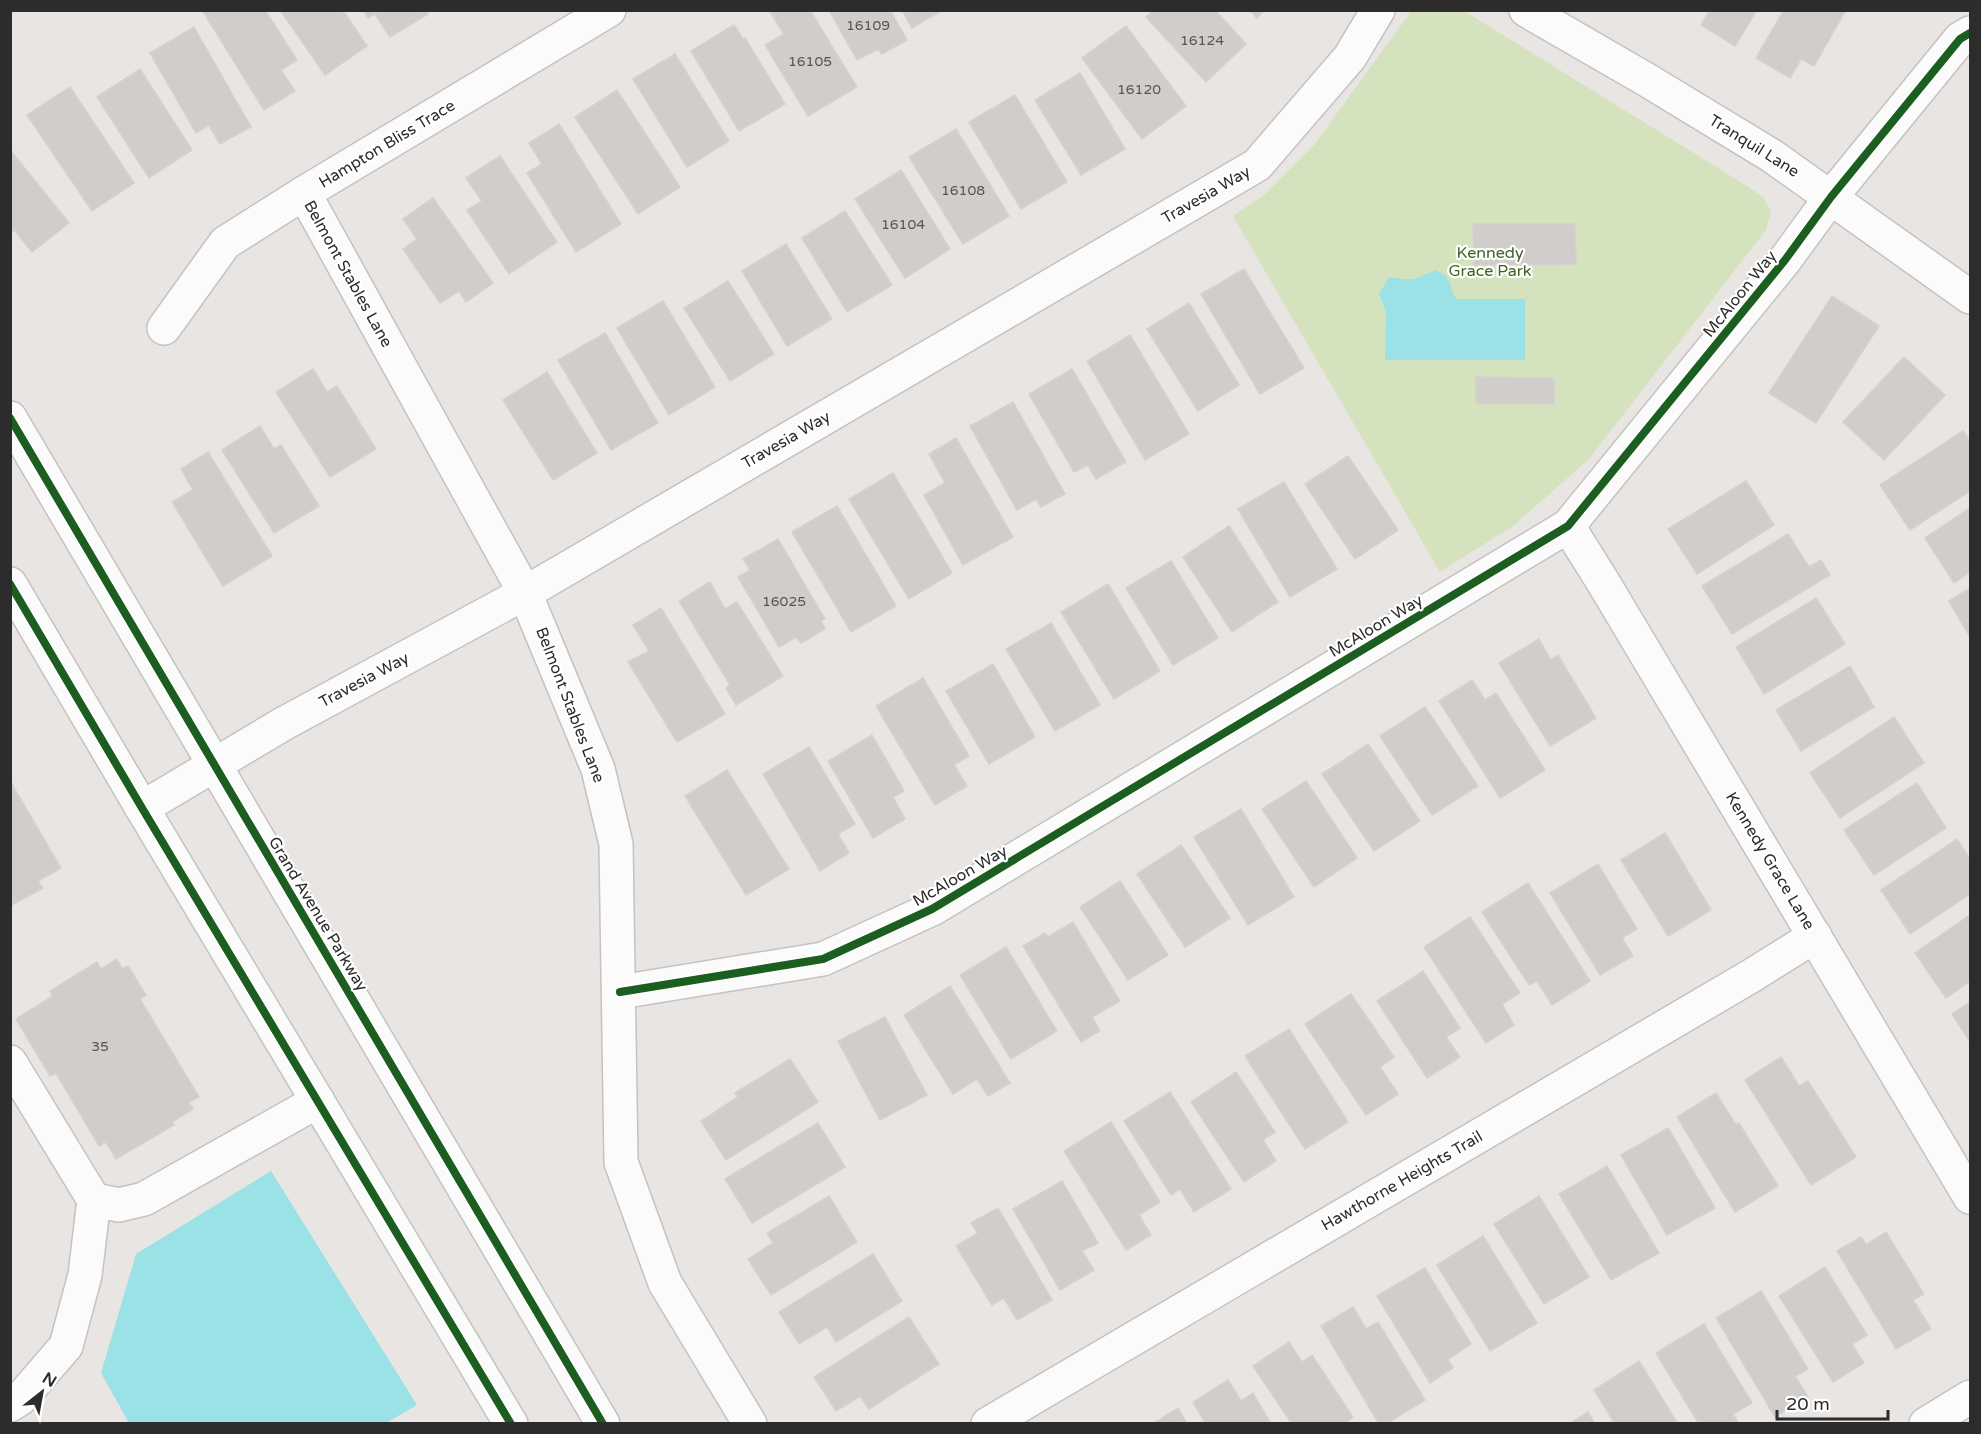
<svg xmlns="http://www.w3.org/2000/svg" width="1981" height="1434" font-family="'Varela Round',sans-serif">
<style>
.green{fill:#d4e2bd}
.water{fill:#9be2e6}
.building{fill:#d0cdcb;stroke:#d4d1ce;stroke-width:1.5}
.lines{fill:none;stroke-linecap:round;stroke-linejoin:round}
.minor-casing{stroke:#c4c2c2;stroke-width:36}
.minor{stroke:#fcfbfb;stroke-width:33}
.cycleway-casing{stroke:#fff;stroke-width:11}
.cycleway{stroke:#1b5e20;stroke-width:8}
.labels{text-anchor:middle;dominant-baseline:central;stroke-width:4.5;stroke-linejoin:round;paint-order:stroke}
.number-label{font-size:14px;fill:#565554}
.street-label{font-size:16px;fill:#2c2c2c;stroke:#fff}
.park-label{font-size:16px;fill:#3c651f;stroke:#fff}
</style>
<rect width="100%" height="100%" fill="#e9e5e2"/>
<polygon class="green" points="1412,10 1464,11 1747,186 1763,197 1771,211 1766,230 1589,459 1513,526 1440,572 1233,216 1264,195 1314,145"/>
<g class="water">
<path d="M 1435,270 C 1457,279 1446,287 1457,299 L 1525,299 L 1525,360 L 1385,360 L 1386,311 L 1379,294 L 1389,277 C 1415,281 1411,281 1435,270 Z"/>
<polygon points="271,1171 417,1405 386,1423 129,1423 101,1373 136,1254"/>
</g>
<g class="building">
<polygon points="202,10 265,10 297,60 281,70 295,91 264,110"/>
<polygon points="280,10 343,10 367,46 325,75"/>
<polygon points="363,10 426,10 428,14 390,37 375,14 368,18"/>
<polygon points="769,10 810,10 857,87 808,116 765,45 784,34"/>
<polygon points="829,10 890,10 907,40 882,54 878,49 857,60"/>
<polygon points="902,10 943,10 912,28"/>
<polygon points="1154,10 1215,10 1246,44 1206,82 1146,17"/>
<polygon points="1250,10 1264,10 1257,18"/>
<polygon points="1710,10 1757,10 1735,46 1701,25"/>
<polygon points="1784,10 1846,10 1814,66 1801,59 1790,78 1756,58"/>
<polygon points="734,25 743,39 745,38 785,104 739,131 691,51"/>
<polygon points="1126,26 1186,106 1142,139 1082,58"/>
<polygon points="194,27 251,127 220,144 209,125 196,133 150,53"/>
<polygon points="675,54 729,141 687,167 633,79"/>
<polygon points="140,69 192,150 149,178 97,97"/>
<polygon points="1080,73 1125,149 1081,175 1035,100"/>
<polygon points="70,87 134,183 92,211 27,115"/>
<polygon points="617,90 680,187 638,214 575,117"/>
<polygon points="1015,95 1067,182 1021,209 969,122"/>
<polygon points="559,124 621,224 576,252 527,173 542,164 529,143"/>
<polygon points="956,129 1009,216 963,244 909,157"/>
<polygon points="10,150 69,223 32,252 14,230 10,233"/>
<polygon points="500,156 557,242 509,274 467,210 482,201 466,178"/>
<polygon points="901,170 950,249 905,278 855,199"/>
<polygon points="433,198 493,283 466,302 459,291 440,303 403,249 417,239 403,219"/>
<polygon points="845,211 892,285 847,312 802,238"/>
<polygon points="1473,224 1575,224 1576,264 1474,265"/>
<polygon points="786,244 832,319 787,346 742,271"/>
<polygon points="1244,269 1304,368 1260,394 1201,294"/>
<polygon points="728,281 774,354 730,381 684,308"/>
<polygon points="1832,296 1879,326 1816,423 1769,393"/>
<polygon points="663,301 715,387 669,415 617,328"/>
<polygon points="1189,303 1239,385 1198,411 1147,329"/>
<polygon points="605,333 658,423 611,450 558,360"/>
<polygon points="1130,335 1189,434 1145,460 1087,361"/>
<polygon points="1904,357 1945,395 1884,460 1843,422"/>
<polygon points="313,369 327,392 337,386 376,449 330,477 276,392"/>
<polygon points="1072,369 1126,462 1096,479 1088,465 1074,472 1029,394"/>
<polygon points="547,372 597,453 553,480 503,400"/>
<polygon points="1476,377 1554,378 1554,404 1476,403"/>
<polygon points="1013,402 1065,494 1041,507 1036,499 1017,510 970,426"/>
<polygon points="260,426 274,449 281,445 319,506 274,533 222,450"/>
<polygon points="1963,431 1970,442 1970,491 1910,530 1880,485"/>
<polygon points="956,438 1013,537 963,565 924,495 945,483 929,454"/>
<polygon points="208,452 272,556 223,586 172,502 193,490 181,469"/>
<polygon points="1348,456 1398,530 1355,559 1305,484"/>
<polygon points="893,473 952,573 909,599 849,499"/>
<polygon points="1746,481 1774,525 1697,574 1668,529"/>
<polygon points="1284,482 1337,569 1290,597 1238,509"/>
<polygon points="837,506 896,606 851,632 792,532"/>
<polygon points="1970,508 1970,572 1954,583 1925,538"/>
<polygon points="1229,526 1278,602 1232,632 1183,557"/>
<polygon points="1788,534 1809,567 1821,560 1830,575 1732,634 1702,586"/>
<polygon points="778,539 825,619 821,621 825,629 801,643 796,637 779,647 738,577 750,570 743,559"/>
<polygon points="1171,561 1218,638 1173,665 1126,588"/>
<polygon points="710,582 725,609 737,602 783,676 736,705 726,688 730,685 679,601"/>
<polygon points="1108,584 1160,671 1114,699 1061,612"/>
<polygon points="1970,588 1970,637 1949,601"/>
<polygon points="1816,598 1845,644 1764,694 1736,647"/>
<polygon points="661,608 725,714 677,742 628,662 649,651 633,625"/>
<polygon points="1051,623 1100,705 1055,731 1006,649"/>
<polygon points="1539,639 1551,660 1558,655 1596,718 1550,746 1499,663"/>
<polygon points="993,664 1035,737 989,764 946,691"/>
<polygon points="1850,666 1874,707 1801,751 1776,710"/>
<polygon points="923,678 969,756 954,765 967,786 935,805 876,706"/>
<polygon points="1472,680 1485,700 1496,693 1545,770 1500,798 1439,701"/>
<polygon points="1425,707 1478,786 1432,815 1380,736"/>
<polygon points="1894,717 1924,763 1840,818 1810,773"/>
<polygon points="872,735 904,791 893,797 905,819 873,838 828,761"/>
<polygon points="1368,744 1420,821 1374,851 1322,774"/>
<polygon points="809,747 855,824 838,834 849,853 820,871 763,774"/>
<polygon points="727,770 789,869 746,895 685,796"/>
<polygon points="10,781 61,868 38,881 43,888 10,906"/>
<polygon points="1306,781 1357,858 1314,887 1262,809"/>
<polygon points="1917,783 1946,828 1874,875 1844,830"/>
<polygon points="1241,809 1294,897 1248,925 1194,837"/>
<polygon points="1665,833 1711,910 1668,936 1621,860"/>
<polygon points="1957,839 1970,859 1970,894 1910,934 1881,890"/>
<polygon points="1181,845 1230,918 1185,947 1137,874"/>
<polygon points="1598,864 1637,929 1622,938 1633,956 1600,975 1550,893"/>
<polygon points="1120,881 1168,955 1128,980 1080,907"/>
<polygon points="1528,883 1590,981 1552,1005 1537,981 1529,985 1482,912"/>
<polygon points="1970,915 1970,981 1946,998 1915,953"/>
<polygon points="1470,917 1520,993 1502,1004 1514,1025 1486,1043 1424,947"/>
<polygon points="1073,922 1120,1001 1092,1017 1100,1031 1081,1042 1023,946 1045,933 1048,937"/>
<polygon points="1006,947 1057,1031 1011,1059 960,975"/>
<polygon points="117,959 122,969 128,966 146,995 140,999 199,1097 189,1102 193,1109 172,1122 174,1125 116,1159 106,1142 99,1146 56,1073 50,1076 16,1019 53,996 50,991 97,962 101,969"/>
<polygon points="1423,971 1460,1028 1446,1037 1460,1057 1427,1078 1377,1001"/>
<polygon points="950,986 1010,1083 988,1096 977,1079 953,1094 904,1015"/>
<polygon points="1351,994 1394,1057 1380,1067 1398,1094 1366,1115 1305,1024"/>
<polygon points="1970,1002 1970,1042 1952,1014"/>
<polygon points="885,1017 927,1095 880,1120 838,1041"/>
<polygon points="1289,1029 1348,1122 1305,1149 1245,1056"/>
<polygon points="1781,1057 1799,1086 1808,1081 1856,1157 1811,1185 1745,1080"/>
<polygon points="790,1059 818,1102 726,1160 701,1121 738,1097 735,1093"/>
<polygon points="1236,1072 1275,1132 1263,1140 1276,1161 1244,1182 1191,1102"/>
<polygon points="1170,1092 1231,1189 1194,1212 1180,1189 1171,1195 1124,1121"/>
<polygon points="1716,1093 1736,1125 1739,1123 1778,1186 1735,1212 1677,1117"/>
<polygon points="1111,1122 1160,1202 1139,1215 1151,1235 1126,1250 1064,1151"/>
<polygon points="818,1123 845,1167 752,1223 725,1179"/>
<polygon points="1668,1128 1715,1208 1667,1235 1621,1155"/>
<polygon points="1607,1166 1659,1253 1611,1280 1559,1194"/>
<polygon points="1062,1181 1098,1243 1082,1251 1094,1270 1060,1290 1013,1209"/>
<polygon points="829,1196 857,1242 771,1295 748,1259 773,1243 767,1233"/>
<polygon points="1539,1196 1589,1277 1544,1304 1494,1224"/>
<polygon points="998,1208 1052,1300 1017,1320 1004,1298 992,1305 956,1246 978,1233 971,1223"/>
<polygon points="1886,1232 1924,1294 1913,1300 1931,1329 1896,1349 1837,1251 1861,1237 1866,1245"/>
<polygon points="1483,1236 1537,1323 1490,1351 1437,1265"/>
<polygon points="873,1254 902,1301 836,1342 827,1327 799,1344 779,1312"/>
<polygon points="1825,1267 1867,1335 1852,1344 1864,1363 1833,1382 1779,1296"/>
<polygon points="1425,1268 1471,1344 1448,1359 1453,1368 1430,1383 1377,1296"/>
<polygon points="1761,1291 1808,1369 1795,1376 1808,1397 1775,1417 1716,1318"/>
<polygon points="1353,1307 1366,1329 1378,1322 1425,1400 1386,1424 1379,1424 1321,1326"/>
<polygon points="909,1317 939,1364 869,1409 860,1396 836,1411 814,1377"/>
<polygon points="1704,1324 1752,1403 1733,1414 1739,1424 1699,1424 1656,1353"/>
<polygon points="1289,1342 1302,1362 1312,1355 1353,1417 1344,1424 1292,1424 1253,1366"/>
<polygon points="1639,1361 1678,1424 1615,1424 1594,1390"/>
<polygon points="1228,1380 1241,1401 1253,1393 1271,1424 1206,1424 1193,1402"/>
<polygon points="1178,1408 1187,1424 1152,1424"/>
<polygon points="1588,1412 1595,1424 1569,1424"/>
</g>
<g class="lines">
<defs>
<g id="minor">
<polyline points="1526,10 1647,80 1772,156 1970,297"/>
<polyline points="304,193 525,593 598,769 616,844 621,1162 665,1283 750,1424"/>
<polyline points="164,328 225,243 304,193 609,10"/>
<polyline points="10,418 603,1424"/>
<polyline points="1568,526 1603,582 1970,1197"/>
<polyline points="10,584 142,808 511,1424"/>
<polyline points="142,808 283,724 525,593 1257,165 1350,57 1378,10"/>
<polyline points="620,992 823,959 932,909 1568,526 1785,260 1831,197 1960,39 1970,33"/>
<polyline points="10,1062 94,1200 85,1275 66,1346 21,1398 10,1405"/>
<polyline points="94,1200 119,1205 144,1199 318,1101"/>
<polyline points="988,1424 1751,976 1815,936"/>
<polyline points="1926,1424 1970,1397"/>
</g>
</defs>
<use href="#minor" class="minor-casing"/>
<use href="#minor" class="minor"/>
<defs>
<g id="cycleway">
<polyline points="10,418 603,1424"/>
<polyline points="10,584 142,808 511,1424"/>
<polyline points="620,992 823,959 932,909 1568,526 1785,260 1831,197 1960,39 1970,33"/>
</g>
</defs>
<use href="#cycleway" class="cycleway-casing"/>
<use href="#cycleway" class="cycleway"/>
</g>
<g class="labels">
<g class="number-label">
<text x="868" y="25">16109</text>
<text x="1202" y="40">16124</text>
<text x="810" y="61">16105</text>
<text x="1139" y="89">16120</text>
<text x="963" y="190">16108</text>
<text x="903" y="224">16104</text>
<text x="784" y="601">16025</text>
<text x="100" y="1046">35</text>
</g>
<g class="street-label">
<text transform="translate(387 144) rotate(-31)">Hampton Bliss Trace</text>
<text transform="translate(1754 146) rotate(32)">Tranquil Lane</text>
<text transform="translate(1206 195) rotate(-30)">Travesia Way</text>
<text transform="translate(348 274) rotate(61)">Belmont Stables Lane</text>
<text transform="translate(1740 294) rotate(-51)">McAloon Way</text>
<text transform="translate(786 440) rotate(-30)">Travesia Way</text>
<text transform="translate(1376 626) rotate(-31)">McAloon Way</text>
<text transform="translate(364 680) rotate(-28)">Travesia Way</text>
<text transform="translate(570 705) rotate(69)">Belmont Stables Lane</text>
<text transform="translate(1770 861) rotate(59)">Kennedy Grace Lane</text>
<text transform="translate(960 876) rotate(-30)">McAloon Way</text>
<text transform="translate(318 914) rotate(59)">Grand Avenue Parkway</text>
<text transform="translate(1402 1181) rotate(-30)">Hawthorne Heights Trail</text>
</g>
<g class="park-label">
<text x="1490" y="253">Kennedy<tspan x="1490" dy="18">Grace Park</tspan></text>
</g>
</g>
<rect width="1981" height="1434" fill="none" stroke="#2c2c2c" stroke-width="24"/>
<g transform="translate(42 1392) rotate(31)" stroke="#ffffff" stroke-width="4.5" paint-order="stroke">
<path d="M0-4.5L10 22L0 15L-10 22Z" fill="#2c2c2c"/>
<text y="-9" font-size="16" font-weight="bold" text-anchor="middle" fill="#2c2c2c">N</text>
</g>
<path d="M1777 1410v9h111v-9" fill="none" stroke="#2c2c2c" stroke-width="3"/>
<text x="1786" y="1410" font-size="18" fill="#2c2c2c" stroke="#ffffff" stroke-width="4.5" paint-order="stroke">20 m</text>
</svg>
